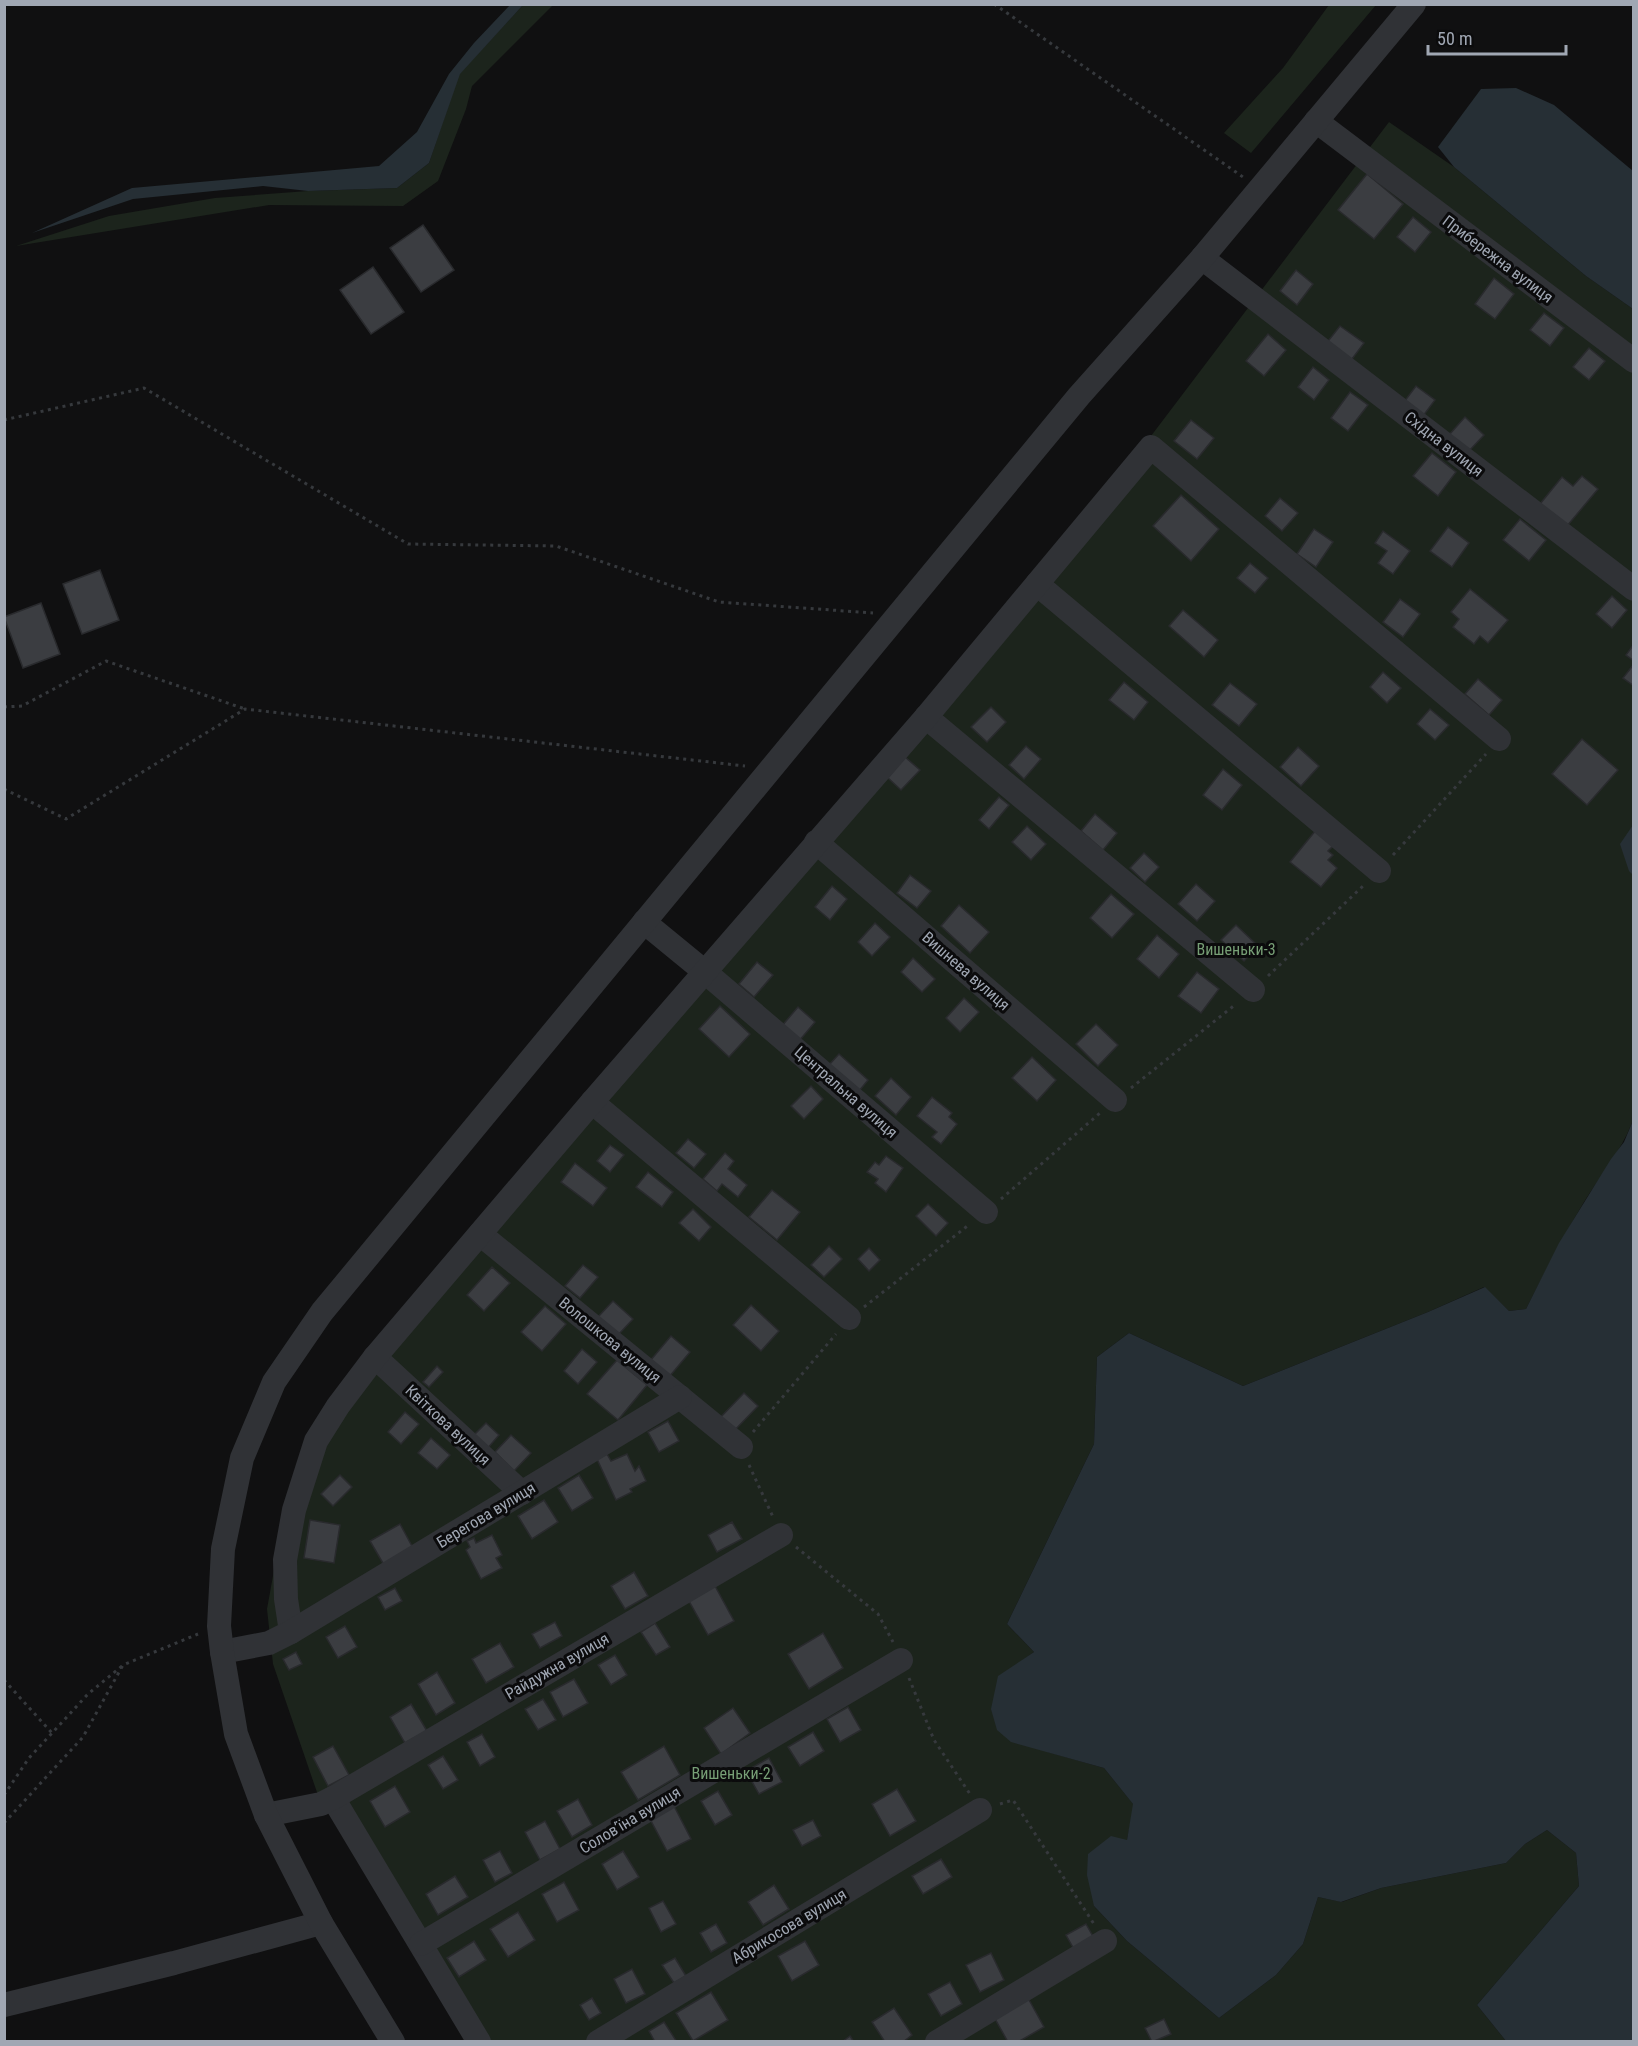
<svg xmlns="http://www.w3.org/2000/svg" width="1638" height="2046" font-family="'Roboto Condensed',sans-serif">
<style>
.green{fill:#1c241c}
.water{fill:#262f35}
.building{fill:#3b3d41;stroke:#292a2d;stroke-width:1.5}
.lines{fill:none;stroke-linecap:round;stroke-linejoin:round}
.path{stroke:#36393d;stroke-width:3;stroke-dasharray:3 4.5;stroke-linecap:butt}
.minor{stroke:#303236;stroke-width:24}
.labels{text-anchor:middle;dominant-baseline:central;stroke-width:6;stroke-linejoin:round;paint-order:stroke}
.street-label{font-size:16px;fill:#a0a7b3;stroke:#0b0b0c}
.park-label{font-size:16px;fill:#779f76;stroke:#0b0b0c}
</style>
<rect width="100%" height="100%" fill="#101011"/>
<g class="green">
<polygon points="523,5 553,5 472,86 466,109 438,181 403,206 269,205 16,246 109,216 215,198 308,191 397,188 429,163 459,74"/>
<polygon points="1329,5 1376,5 1251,153 1224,133 1283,68"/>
<path d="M 1389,122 L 1454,167 L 1586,276 L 1633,309 L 1632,1123 C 1621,1151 1600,1176 1584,1202 C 1563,1237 1545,1272 1526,1309 L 1509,1311 L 1484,1287 L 1428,1312 L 1243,1386 L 1129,1333 L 1097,1357 L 1094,1444 L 1007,1624 L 1034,1652 L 1020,1662 L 1048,1752 L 1104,1768 L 1134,1805 L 1127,1840 L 1094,1906 L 1127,1941 L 1219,2018 L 1276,1975 L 1303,1944 L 1318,1897 L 1342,1902 L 1381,1888 L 1506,1863 L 1525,1844 L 1547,1830 L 1576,1853 L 1579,1886 L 1477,2005 L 1506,2041 L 467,2041 L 349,1838 L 321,1804 L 273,1664 L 267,1609 L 284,1515 L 310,1438 L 1151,436 Z"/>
</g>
<g class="water">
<polygon points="510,5 523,5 460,74 429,163 397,188 308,191 263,186 133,199 32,233 132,188 379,166 417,132 449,74 474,43"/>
<polygon points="1516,88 1554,105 1633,171 1633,309 1586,276 1454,167 1438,147 1481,89"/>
<polygon points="1633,825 1633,875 1629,871 1620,844"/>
<polygon points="1633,1108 1633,2041 1506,2041 1477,2005 1579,1886 1576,1853 1547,1830 1525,1844 1506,1863 1381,1888 1341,1902 1318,1897 1303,1944 1276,1975 1219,2018 1127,1941 1094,1906 1087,1875 1088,1854 1111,1836 1127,1840 1133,1804 1104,1768 1011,1742 997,1730 991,1709 998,1676 1034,1652 1007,1624 1094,1444 1097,1357 1129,1333 1243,1386 1428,1312 1485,1287 1509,1311 1526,1309 1559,1243 1611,1159 1624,1142 1632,1123"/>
</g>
<g class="building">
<polygon points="1367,174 1403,204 1374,239 1338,210"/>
<polygon points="1413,217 1431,232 1415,252 1397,237"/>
<polygon points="423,225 454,270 421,292 390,248"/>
<polygon points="373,267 404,312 371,334 340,290"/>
<polygon points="1296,270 1313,284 1297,305 1280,291"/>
<polygon points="1494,278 1514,294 1495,319 1475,304"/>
<polygon points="1544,313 1564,328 1550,346 1530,330"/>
<polygon points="1340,326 1364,343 1349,363 1325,345"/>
<polygon points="1268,334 1286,350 1264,376 1246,361"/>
<polygon points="1589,348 1605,361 1589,380 1573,367"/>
<polygon points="1313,367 1329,380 1314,400 1298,387"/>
<polygon points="1416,386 1435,400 1423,416 1404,402"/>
<polygon points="1350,392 1368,405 1348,431 1331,418"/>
<polygon points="1465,417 1484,435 1468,452 1449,435"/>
<polygon points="1191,420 1214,438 1197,459 1174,441"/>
<polygon points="1432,453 1456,472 1438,496 1413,476"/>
<polygon points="1582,476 1598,489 1567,526 1540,504 1562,477 1573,486"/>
<polygon points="1181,495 1219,529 1191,561 1153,526"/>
<polygon points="1280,498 1298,513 1282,531 1265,516"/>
<polygon points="1520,519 1546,540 1529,561 1503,540"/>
<polygon points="1448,527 1469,543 1452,567 1430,551"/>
<polygon points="1314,529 1333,542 1316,567 1297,554"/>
<polygon points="1383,531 1410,551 1393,574 1378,563 1387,551 1375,543"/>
<polygon points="1250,563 1268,578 1255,593 1237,578"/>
<polygon points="100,570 119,620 82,634 63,584"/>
<polygon points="1470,589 1508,620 1488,643 1480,636 1474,644 1453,627 1459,619 1451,612"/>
<polygon points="1612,596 1627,610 1612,628 1596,614"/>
<polygon points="1400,599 1420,614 1403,637 1383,622"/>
<polygon points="41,603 60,654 23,668 4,617"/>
<polygon points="1183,610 1218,640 1204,657 1169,626"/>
<polygon points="1634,644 1634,661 1626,655"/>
<polygon points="1634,664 1634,686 1623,678"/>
<polygon points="1383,672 1401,688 1387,703 1370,687"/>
<polygon points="1478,679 1502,700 1489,715 1465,694"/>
<polygon points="1124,682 1148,702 1134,720 1109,700"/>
<polygon points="1230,683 1257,704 1239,726 1212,705"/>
<polygon points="991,707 1006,722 987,742 971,727"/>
<polygon points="1430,709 1449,725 1435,740 1417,724"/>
<polygon points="1582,739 1618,770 1587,805 1552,774"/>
<polygon points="1026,746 1041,759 1024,779 1009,765"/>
<polygon points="1298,747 1319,766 1301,786 1280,767"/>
<polygon points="905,757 920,770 901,790 887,777"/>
<polygon points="1223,769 1242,785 1222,810 1203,795"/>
<polygon points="999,797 1009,805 989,829 979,820"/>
<polygon points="1095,814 1117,833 1103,850 1081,831"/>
<polygon points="1027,826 1046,844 1031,860 1012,842"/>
<polygon points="1316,830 1334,845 1328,851 1333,855 1328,860 1337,868 1321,887 1290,862"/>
<polygon points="1144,853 1159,867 1145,882 1130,868"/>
<polygon points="910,875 931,891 917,908 897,893"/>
<polygon points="1196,884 1215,901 1197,921 1178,904"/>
<polygon points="832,886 847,899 830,920 815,907"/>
<polygon points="1111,894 1134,914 1112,938 1090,918"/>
<polygon points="959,905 989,932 970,953 941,926"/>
<polygon points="875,923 890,937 872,956 858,942"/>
<polygon points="1236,925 1258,946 1244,961 1221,940"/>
<polygon points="1157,935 1179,954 1159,978 1137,959"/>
<polygon points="913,958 935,979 922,992 901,972"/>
<polygon points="757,962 773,975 754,997 739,984"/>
<polygon points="1197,972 1219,989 1201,1013 1178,996"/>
<polygon points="964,998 979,1012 960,1032 946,1018"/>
<polygon points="720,1006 750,1034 729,1057 699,1029"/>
<polygon points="798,1007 815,1022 799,1041 781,1027"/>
<polygon points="1096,1024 1118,1045 1098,1066 1076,1044"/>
<polygon points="839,1054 868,1080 859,1091 829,1065"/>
<polygon points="1032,1057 1056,1080 1037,1101 1012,1078"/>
<polygon points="891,1078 911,1097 896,1115 875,1096"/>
<polygon points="811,1086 823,1099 804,1119 791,1106"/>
<polygon points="932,1097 952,1113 949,1117 957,1124 941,1144 932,1137 937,1132 917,1116"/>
<polygon points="688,1139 706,1154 694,1168 676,1153"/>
<polygon points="610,1145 624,1155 610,1172 597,1161"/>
<polygon points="725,1153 734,1161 728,1169 747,1185 738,1197 722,1184 717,1191 703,1179"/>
<polygon points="886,1156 903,1168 886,1192 875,1183 878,1179 867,1172 875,1162 879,1165"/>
<polygon points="575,1163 607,1188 593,1206 561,1182"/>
<polygon points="648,1172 673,1192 662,1207 636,1187"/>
<polygon points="772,1190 800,1212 777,1240 749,1217"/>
<polygon points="928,1204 948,1223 936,1236 916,1216"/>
<polygon points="693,1209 711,1227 699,1241 679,1223"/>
<polygon points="829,1246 842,1259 824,1277 811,1265"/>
<polygon points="869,1248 880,1260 869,1271 858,1259"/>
<polygon points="583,1265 598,1277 580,1298 565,1286"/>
<polygon points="492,1267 510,1283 484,1311 467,1295"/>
<polygon points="613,1301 633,1319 618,1335 598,1317"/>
<polygon points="751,1305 779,1331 761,1351 733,1325"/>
<polygon points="545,1306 566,1324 542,1351 521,1332"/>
<polygon points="671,1336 690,1352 669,1377 650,1361"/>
<polygon points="582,1349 597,1362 578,1384 564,1371"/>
<polygon points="617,1360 647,1385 618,1420 587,1394"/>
<polygon points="437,1366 443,1372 429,1387 423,1382"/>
<polygon points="744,1393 758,1406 731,1434 717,1421"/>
<polygon points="405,1412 419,1424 401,1444 388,1432"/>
<polygon points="668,1421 679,1441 659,1452 648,1432"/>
<polygon points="486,1423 499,1435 487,1449 473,1436"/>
<polygon points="511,1435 531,1453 514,1471 495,1452"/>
<polygon points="431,1438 450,1455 437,1469 418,1453"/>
<polygon points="607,1454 611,1461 627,1454 635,1471 639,1466 646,1481 630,1489 632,1492 616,1500 597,1459"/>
<polygon points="340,1475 352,1487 333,1506 321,1494"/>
<polygon points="579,1475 593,1498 572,1511 558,1488"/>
<polygon points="544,1500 558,1522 532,1539 518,1516"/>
<polygon points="310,1520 340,1525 334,1563 304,1558"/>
<polygon points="732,1522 742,1539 717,1552 708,1535"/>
<polygon points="400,1524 413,1548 384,1565 370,1541"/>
<polygon points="492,1535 502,1555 496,1558 502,1568 481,1579 466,1550 470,1547 467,1541 474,1538 476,1543"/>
<polygon points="634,1572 648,1596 625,1609 611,1586"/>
<polygon points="715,1586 734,1621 708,1635 689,1601"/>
<polygon points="395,1588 402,1601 385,1610 378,1597"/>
<polygon points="555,1622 562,1636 540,1648 532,1634"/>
<polygon points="655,1623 670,1647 656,1655 641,1632"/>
<polygon points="345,1626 357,1647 338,1658 326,1637"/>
<polygon points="823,1633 843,1668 809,1689 788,1654"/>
<polygon points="500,1643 514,1667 486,1683 472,1659"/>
<polygon points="296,1652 302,1664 289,1670 283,1659"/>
<polygon points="615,1655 627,1675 611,1685 598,1665"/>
<polygon points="437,1672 455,1703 436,1715 418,1684"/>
<polygon points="574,1679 588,1703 563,1717 550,1692"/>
<polygon points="543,1699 556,1720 538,1730 525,1709"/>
<polygon points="411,1704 427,1731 405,1743 390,1717"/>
<polygon points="848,1707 861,1730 840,1742 827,1719"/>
<polygon points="733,1708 750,1733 721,1754 704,1728"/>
<polygon points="813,1732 824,1751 800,1766 788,1747"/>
<polygon points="482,1734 495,1757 480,1766 467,1742"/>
<polygon points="333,1746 349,1775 328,1786 313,1757"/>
<polygon points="664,1746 680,1775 638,1800 621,1772"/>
<polygon points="443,1756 458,1780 443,1789 428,1765"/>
<polygon points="769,1758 782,1782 759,1794 746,1771"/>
<polygon points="395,1786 410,1812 385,1827 370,1801"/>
<polygon points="897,1789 916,1821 890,1836 872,1804"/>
<polygon points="718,1791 732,1815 715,1825 701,1801"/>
<polygon points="578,1799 592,1825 572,1837 557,1811"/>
<polygon points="674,1806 691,1839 667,1851 650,1819"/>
<polygon points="813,1820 821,1836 802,1846 793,1830"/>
<polygon points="545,1821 560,1849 540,1860 525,1832"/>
<polygon points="500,1851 512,1873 495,1882 483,1860"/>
<polygon points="623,1851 639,1877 617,1890 602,1864"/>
<polygon points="941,1859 952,1877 923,1894 912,1876"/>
<polygon points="455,1876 468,1897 438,1915 426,1894"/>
<polygon points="564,1882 579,1910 557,1922 542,1894"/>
<polygon points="774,1885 789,1909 763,1925 748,1902"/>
<polygon points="663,1901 676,1924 661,1932 649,1908"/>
<polygon points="518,1912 535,1940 508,1957 490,1929"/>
<polygon points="716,1924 727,1943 711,1952 700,1933"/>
<polygon points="1086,1924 1095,1940 1075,1951 1066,1935"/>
<polygon points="474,1941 486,1960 459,1977 447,1958"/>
<polygon points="805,1941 819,1965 792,1981 778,1956"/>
<polygon points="991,1953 1004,1980 980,1992 966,1965"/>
<polygon points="675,1958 686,1976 674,1983 662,1965"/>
<polygon points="632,1969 645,1994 626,2003 614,1979"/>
<polygon points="950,1982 962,2004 941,2016 928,1994"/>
<polygon points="711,1992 728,2020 693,2041 676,2013"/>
<polygon points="592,1998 601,2013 589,2020 580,2005"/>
<polygon points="1028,1998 1044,2027 1018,2042 1008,2042 994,2017"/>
<polygon points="894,2008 912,2035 903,2042 885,2042 872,2022"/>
<polygon points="1164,2019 1171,2034 1152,2042 1145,2028"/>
<polygon points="664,2022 677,2042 655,2042 649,2031"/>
<polygon points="850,2036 854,2042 842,2042"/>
</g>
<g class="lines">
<g class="path">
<polyline points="994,4 1243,177"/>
<polyline points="4,420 144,388 408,544 556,546 719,602 873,613"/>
<polyline points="4,707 22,706 106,661 245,709"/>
<polyline points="4,789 66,819 245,709 745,766"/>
<polyline points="1393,855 1486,754"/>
<polyline points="1268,976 1363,886"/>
<polyline points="1131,1088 1236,1004"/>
<polyline points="1001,1199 1100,1113"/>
<polyline points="864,1307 970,1224"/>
<polyline points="753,1432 836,1334"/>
<polyline points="749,1465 773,1517"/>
<polyline points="796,1547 878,1614 893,1642"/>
<polyline points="909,1678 934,1740 970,1794"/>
<polyline points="4,1680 52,1733"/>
<polyline points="4,1795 29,1758 88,1694 122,1666"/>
<polyline points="1000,1804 1013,1800 1094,1924"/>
<polyline points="4,1823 83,1737 123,1665 198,1634"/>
</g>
<g class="minor">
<polyline points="1316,121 1634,361"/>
<polyline points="1202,258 1634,589"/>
<polyline points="1037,584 1379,871"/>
<polyline points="926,717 1253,990"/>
<polyline points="816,842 1115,1100"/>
<polyline points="644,922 705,972 986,1212"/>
<polyline points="592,1102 849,1318"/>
<polyline points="480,1234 741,1447"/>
<polyline points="375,1357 522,1493"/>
<polyline points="291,1632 286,1599 285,1560 294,1510 316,1441 338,1406 375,1357 592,1102 926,717 1151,447 1499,739"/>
<polyline points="222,1652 269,1643 291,1632 680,1397"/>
<polyline points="333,1798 479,2042"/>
<polyline points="266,1815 321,1804 333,1798 781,1535"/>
<polyline points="421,1944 901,1660"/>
<polyline points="4,2005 174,1963 321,1923"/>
<polyline points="393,2042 321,1923 266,1815 236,1734 222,1652 219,1626 223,1549 242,1458 274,1382 322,1312 1079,396 1202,258 1414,4"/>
<polyline points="598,2042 980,1810"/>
<polyline points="937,2042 1105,1941"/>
</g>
</g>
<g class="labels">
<g class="street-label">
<text transform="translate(1498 259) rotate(37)">Прибережна вулиця</text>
<text transform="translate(1444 444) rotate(38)">Східна вулиця</text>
<text transform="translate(966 971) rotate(41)">Вишнева вулиця</text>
<text transform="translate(846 1092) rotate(41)">Центральна вулиця</text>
<text transform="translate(610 1340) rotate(39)">Волошкова вулиця</text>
<text transform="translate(448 1425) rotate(43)">Квіткова вулиця</text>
<text transform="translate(486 1515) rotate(-31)">Берегова вулиця</text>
<text transform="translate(557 1666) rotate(-30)">Райдужна вулиця</text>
<text transform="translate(630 1820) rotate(-31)">Соловʼїна вулиця</text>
<text transform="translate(789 1926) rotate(-31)">Абрикосова вулиця</text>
</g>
<g class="park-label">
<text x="1236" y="949">Вишеньки-3</text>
<text x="731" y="1773">Вишеньки-2</text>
</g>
</g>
<rect width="1638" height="2046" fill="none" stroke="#a0a7b3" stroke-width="12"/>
<path d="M1428 45v9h138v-9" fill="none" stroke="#a0a7b3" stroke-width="3"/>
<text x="1437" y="45" font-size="18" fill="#a0a7b3" stroke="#0b0b0c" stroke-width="4.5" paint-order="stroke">50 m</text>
</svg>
